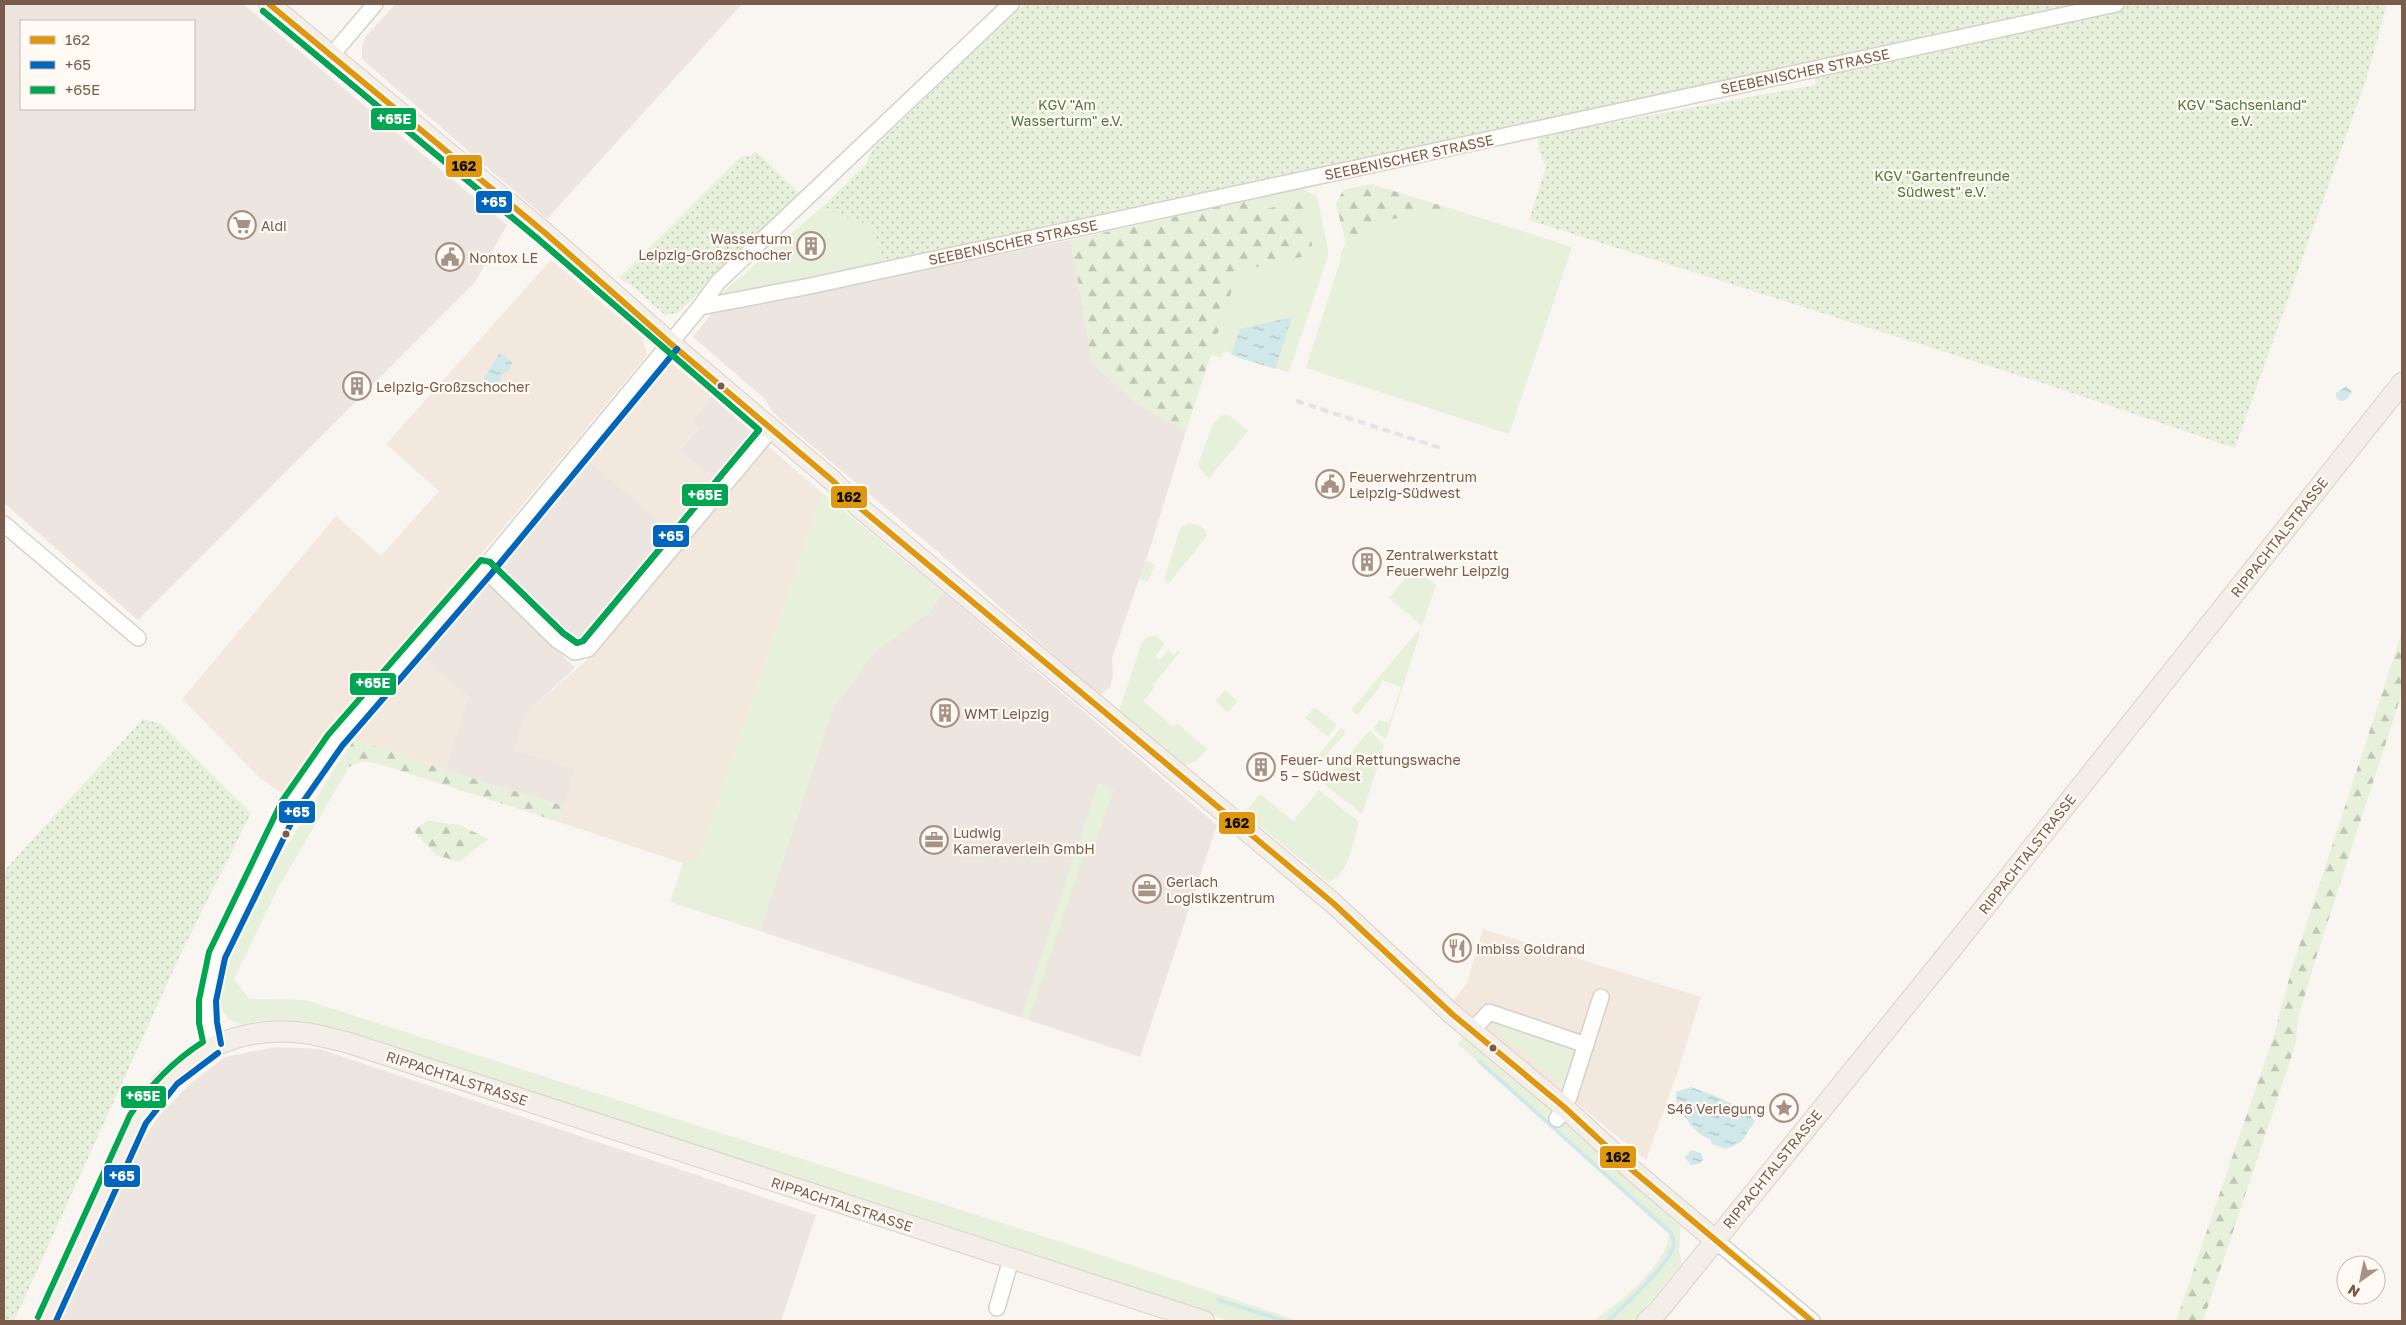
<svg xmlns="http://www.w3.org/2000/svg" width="2406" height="1325" font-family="'Golos Text',sans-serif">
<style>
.residential{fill:#f2e8de}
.industrial{fill:#ede5e0;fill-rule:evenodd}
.grass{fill:#e7f0db}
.forest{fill:url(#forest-firs)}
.garden{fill:url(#garden-dots)}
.water{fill:url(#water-ripples)}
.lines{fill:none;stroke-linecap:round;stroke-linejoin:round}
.stream{stroke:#d0e8ea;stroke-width:4}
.minor-casing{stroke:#d7d1cb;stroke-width:18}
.major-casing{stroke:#dad1cc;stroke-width:22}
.minor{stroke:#fefefd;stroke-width:15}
.major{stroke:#f3eee8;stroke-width:20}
.rail{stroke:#e6e3e7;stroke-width:4;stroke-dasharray:8 5;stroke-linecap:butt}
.bus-1-casing{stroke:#fffaf3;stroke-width:10}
.bus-2-casing{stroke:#fffaf3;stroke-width:10}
.bus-3-casing{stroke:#fffaf3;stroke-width:10}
.bus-1{stroke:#de970f;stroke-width:6}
.bus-2{stroke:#0065bd;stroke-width:6}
.bus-3{stroke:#00a651;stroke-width:6}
.bus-dot{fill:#7a5c4d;stroke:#fffaf3;stroke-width:2}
.labels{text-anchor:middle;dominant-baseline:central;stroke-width:4.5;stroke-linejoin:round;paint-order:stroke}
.street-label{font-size:14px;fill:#7a5c4d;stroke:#fffaf3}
.park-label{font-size:14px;fill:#537a41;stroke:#fffaf3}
.poi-label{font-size:14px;fill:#7a5c4d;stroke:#fffaf3;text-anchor:start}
.line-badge{stroke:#fffaf3;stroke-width:2}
.badge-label{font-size:14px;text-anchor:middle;font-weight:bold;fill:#fff}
.pale-badge-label{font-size:14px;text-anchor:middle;font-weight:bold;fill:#111}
</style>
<defs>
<pattern id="forest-firs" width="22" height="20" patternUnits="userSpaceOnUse" patternTransform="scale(1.25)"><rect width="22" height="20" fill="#e7f0db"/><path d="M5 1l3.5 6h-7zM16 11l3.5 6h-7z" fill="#c0c6b4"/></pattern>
<pattern id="garden-dots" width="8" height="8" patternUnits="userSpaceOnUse" patternTransform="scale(1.25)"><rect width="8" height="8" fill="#e7f0db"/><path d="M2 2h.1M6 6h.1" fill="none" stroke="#c0c6b4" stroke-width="1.8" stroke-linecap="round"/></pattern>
<pattern id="water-ripples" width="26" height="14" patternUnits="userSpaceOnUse" patternTransform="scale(1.25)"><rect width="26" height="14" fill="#d0e8ea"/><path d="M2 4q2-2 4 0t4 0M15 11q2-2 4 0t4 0" fill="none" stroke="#aebfc0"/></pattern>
</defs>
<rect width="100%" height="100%" fill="#f9f5f0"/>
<g class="residential">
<polygon points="551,260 642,337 647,355 302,770 286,795 260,778 182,699 336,516 381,556 439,491 386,444"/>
<polygon points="670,362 712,397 693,421 699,427 680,450 716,481 674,533 588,460"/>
<polygon points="767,445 822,493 697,862 683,863 559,822 575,768 514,750 526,712 585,662"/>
<polygon points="418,656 469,696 445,770 355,739"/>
<polygon points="1483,929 1701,997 1678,1071 1646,1160 1453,1001 1467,983"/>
</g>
<g class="industrial">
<path d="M 4,4 L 243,4 L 507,225 L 475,282 L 138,620 L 4,503 ZM 194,21 L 194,109 L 21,109 L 21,21 Z"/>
<polygon points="396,4 742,4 547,219 362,59 362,46 366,36"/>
<polygon points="1071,240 1092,363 1138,404 1186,431 1151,545 1112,658 1113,675 1110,688 1099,695 938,552 785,423 771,410 766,400 693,337 712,313"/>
<polygon points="712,397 755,435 716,481 680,450 699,428 693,421"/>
<polygon points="588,460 674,533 585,641 577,645 567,642 497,570"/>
<polygon points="485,576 575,668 526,712 514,750 575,768 564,806 445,770 469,696 418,656"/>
<polygon points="943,592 1217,825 1140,1057 760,931 832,710 875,651 931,611"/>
<polygon points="275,1047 320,1049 816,1215 781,1321 56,1321 128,1161 162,1112 190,1084 225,1057"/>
</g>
<g class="grass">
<polygon points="1302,188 1317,197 1328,250 1328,256 1290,369 1287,372 1224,351 1221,358 1210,354 1261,197"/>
<polygon points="821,208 871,225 884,263 716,298"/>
<polygon points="1449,208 1572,247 1509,434 1306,368 1340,262 1341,253 1346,243 1377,222 1423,213 1445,221"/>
<polygon points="1223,415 1230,416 1248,431 1209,478 1200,470 1198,464 1214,422"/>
<polygon points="822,493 943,592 931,611 875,651 832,710 760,931 670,902 683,863 697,861"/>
<polygon points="1189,523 1198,525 1206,531 1206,537 1169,583 1164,580 1180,529"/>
<polygon points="1146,561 1155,564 1148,582 1139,579"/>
<polygon points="1414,568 1436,585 1422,626 1389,598"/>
<polygon points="1417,632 1420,633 1386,739 1375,731 1374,727 1379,720 1389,723 1401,687 1382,680 1379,688 1357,715 1351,710"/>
<polygon points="1156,635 1165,644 1155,656 1160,660 1168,650 1174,655 1178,650 1180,652 1153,685 1155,687 1143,701 1173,727 1177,723 1207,749 1195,762 1185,765 1119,711 1142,642 1146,638"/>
<polygon points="1225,690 1238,701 1228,713 1215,701"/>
<polygon points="1315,707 1337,725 1328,737 1305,718"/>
<polygon points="1341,728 1346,732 1319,764 1314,760"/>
<polygon points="1370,730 1384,746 1362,814 1324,784"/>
<path d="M 340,760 L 349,767 L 278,888 L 234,979 L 249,999 L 305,1000 L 1083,1249 L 1299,1321 L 1230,1321 L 309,1024 C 293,1022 275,1019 259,1021 C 254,1022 249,1024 244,1024 C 205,1021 223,969 230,947 L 217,955 L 257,895 Z"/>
<polygon points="1098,783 1114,790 1095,845 1086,850 1077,846"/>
<path d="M 1319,790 L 1359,822 C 1353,839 1349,878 1328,882 L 1244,813 L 1260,794 L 1293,821 Z"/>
<polygon points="1075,851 1084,855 1029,1020 1021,1017"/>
<polygon points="1500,1021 1580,1049 1567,1090 1495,1030"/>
<path d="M 1465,1034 L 1550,1105 L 1681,1224 L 1679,1251 L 1682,1263 L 1634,1321 L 1593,1321 C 1616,1307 1669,1262 1669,1234 L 1458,1044 Z"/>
</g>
<g class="forest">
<polygon points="1371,184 1449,208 1445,221 1423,213 1377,222 1346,243 1336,204 1343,190"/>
<polygon points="1261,197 1257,211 1302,201 1314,254 1238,271 1186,431 1138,404 1092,363 1071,240"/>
<polygon points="2402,632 2402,693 2314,964 2299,1015 2295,1046 2203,1321 2176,1321 2274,1035 2292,968"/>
<polygon points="355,739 445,770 564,806 559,822 376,763 362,761 349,767 340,760"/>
<polygon points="428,821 460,825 488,839 459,862 436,855 414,831 419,826"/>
</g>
<g class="garden">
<polygon points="1023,4 2387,4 2367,77 2235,448 2046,384 1529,220 1546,167 1539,151 1538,136 1816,85 1811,61 1534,124 884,263 870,225 821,208 866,164 873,149"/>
<polygon points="756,151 799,193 678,313 665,315 635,288 619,278 741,157 750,156"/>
<polygon points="143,719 161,724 251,813 182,951 14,1321 4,1321 4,871"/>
</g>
<g class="water">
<polygon points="1292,317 1275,369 1231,355 1240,329"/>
<path d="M 499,354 L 502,354 L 512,362 L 510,369 C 499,374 499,385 495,394 L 493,395 L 487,392 L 484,378 Z"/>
<polygon points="2346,386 2352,392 2346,400 2340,401 2336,397 2336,393"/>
<path d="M 1691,1087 C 1708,1094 1745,1105 1755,1121 L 1741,1142 L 1726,1149 L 1712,1144 L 1710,1139 C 1693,1133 1688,1119 1677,1107 L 1676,1092 Z"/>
<polygon points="1691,1150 1701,1153 1703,1160 1698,1164 1691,1165 1685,1158"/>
</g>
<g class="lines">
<g class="stream">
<path d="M 1480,1062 L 1670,1232 C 1672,1236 1674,1239 1674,1243 C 1673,1262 1622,1307 1608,1321"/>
<polyline points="1218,1300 1285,1321"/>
</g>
<defs>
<g id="minor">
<polyline points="331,56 375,4"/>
<polyline points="700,307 810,286 2116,4"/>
<polyline points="4,524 138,638"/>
<polyline points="484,568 557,640 575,652 588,649 771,429"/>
<polyline points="1473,1030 1489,1012 1586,1045"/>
<path d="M 213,1046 C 203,1014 207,986 217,955 L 290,805 L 335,741 L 484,568 L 700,307 L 718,282 L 1011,4"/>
<polyline points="1557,1119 1569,1097 1601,997"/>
<polyline points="1715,1240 1812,1321"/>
<polyline points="997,1308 1011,1259"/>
</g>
<g id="major">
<polyline points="269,4 544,232 670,343 833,481 859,507 1333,903 1452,1014 1564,1107 1631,1169 1715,1240"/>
<path d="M 46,1321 C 67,1275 88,1229 109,1183 C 122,1153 134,1120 153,1094 C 189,1048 247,1025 305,1033 C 319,1035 332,1039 346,1042 L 1204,1321"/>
<polyline points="1647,1321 1659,1310 1946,956 2402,383"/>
</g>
</defs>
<use href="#minor" class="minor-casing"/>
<use href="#major" class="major-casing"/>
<use href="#minor" class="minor"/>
<use href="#major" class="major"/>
<polyline class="rail" points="1296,401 1444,449"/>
<defs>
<polyline id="bus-1" points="269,4 544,232 670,343 833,481 859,507 1333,903 1452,1014 1564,1107 1631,1169 1812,1321"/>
<g id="bus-2">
<polyline points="263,11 538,239 759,430 583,641 577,643 563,633 490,562"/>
<polyline points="221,1044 217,1022 216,1001 225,958 298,809 342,746 491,574 677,349"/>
<polyline points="56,1321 146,1123 177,1084 218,1053"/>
</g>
<path id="bus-3" d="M 38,1317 L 130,1115 C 150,1085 173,1061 203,1042 L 199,1023 L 199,1000 L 209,952 L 282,801 L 328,735 L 481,560 L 490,562 L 563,633 L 577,643 L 583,641 L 759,430 L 538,239 L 263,11"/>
</defs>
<use href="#bus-1" class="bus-1-casing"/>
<use href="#bus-2" class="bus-2-casing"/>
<use href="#bus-3" class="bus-3-casing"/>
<use href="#bus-1" class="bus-1"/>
<use href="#bus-2" class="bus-2"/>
<use href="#bus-3" class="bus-3"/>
</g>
<defs>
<symbol id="supermarket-ring" viewBox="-11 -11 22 22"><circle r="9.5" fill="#fffaf3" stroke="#a69286" stroke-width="1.5"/><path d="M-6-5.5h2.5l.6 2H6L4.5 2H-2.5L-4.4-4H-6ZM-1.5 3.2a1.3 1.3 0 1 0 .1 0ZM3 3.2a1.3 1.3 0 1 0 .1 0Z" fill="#a69286"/></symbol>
<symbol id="building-ring" viewBox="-11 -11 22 22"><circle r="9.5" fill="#fffaf3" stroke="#a69286" stroke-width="1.5"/><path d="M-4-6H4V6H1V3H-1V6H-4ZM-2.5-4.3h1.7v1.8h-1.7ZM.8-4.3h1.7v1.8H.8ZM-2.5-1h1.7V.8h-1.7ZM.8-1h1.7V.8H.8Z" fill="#a69286"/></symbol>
<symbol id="civic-ring" viewBox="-11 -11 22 22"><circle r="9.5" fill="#fffaf3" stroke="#a69286" stroke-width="1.5"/><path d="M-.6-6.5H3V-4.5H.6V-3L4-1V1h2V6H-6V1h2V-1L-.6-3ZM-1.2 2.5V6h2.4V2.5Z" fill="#a69286"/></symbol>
<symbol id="office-ring" viewBox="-11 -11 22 22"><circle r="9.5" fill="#fffaf3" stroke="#a69286" stroke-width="1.5"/><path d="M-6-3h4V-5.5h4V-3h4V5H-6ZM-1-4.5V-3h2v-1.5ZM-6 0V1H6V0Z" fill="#a69286"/></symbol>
<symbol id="restaurant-ring" viewBox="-11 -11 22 22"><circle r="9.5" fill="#fffaf3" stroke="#a69286" stroke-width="1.5"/><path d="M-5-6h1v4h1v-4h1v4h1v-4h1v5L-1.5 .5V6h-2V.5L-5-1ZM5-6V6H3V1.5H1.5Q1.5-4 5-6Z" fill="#a69286"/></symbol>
<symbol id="sight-ring" viewBox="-11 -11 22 22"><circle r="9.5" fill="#fffaf3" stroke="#a69286" stroke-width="1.5"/><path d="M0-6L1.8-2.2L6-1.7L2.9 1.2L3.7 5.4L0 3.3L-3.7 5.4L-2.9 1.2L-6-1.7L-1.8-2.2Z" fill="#a69286"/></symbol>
</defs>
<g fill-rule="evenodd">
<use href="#supermarket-ring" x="226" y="209" width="32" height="32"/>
<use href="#building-ring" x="795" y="230" width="32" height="32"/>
<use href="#civic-ring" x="434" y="241" width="32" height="32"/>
<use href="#building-ring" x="341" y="370" width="32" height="32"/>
<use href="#civic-ring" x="1314" y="468" width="32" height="32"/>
<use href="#building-ring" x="1351" y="546" width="32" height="32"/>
<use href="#building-ring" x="929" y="697" width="32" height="32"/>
<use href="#building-ring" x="1245" y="751" width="32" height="32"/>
<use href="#office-ring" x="918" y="824" width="32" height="32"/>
<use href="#office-ring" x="1131" y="873" width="32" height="32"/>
<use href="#restaurant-ring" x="1441" y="932" width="32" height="32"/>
<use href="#sight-ring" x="1768" y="1092" width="32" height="32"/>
</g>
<g class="bus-dot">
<circle cx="721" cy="386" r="4.5"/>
<circle cx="286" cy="834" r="4.5"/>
<circle cx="1493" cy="1048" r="4.5"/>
</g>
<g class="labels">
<g class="street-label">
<text transform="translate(1805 71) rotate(-12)">SEEBENISCHER STRASSE</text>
<text transform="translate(1409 157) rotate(-12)">SEEBENISCHER STRASSE</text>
<text transform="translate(1013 242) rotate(-12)">SEEBENISCHER STRASSE</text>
<text transform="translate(2279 537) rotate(-52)">RIPPACHTALSTRASSE</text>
<text transform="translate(2027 854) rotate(-52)">RIPPACHTALSTRASSE</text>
<text transform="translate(457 1078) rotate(18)">RIPPACHTALSTRASSE</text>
<text transform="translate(1772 1169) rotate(-51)">RIPPACHTALSTRASSE</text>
<text transform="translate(842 1204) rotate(18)">RIPPACHTALSTRASSE</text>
</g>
<g class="park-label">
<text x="1067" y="104">KGV "Am<tspan x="1067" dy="16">Wasserturm" e.V.</tspan></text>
<text x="2242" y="104">KGV "Sachsenland"<tspan x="2242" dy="16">e.V.</tspan></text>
<text x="1942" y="175">KGV "Gartenfreunde<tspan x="1942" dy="16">Südwest" e.V.</tspan></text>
</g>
<g class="poi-label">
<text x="261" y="225">Aldi</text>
<text x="792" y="238" text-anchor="end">Wasserturm<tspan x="792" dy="16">Leipzig-Großzschocher</tspan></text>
<text x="469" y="257">Nontox LE</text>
<text x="376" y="386">Leipzig-Großzschocher</text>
<text x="1349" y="476">Feuerwehrzentrum<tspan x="1349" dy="16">Leipzig-Südwest</tspan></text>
<text x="1386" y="554">Zentralwerkstatt<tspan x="1386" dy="16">Feuerwehr Leipzig</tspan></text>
<text x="964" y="713">WMT Leipzig</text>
<text x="1280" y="759">Feuer- und Rettungswache<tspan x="1280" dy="16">5 – Südwest</tspan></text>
<text x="953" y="832">Ludwig<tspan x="953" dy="16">Kameraverleih GmbH</tspan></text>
<text x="1166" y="881">Gerlach<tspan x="1166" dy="16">Logistikzentrum</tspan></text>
<text x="1476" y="948">Imbiss Goldrand</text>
<text x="1765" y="1108" text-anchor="end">S46 Verlegung</text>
</g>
</g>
<g class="line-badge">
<rect x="370" y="107" width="47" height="24" rx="5" fill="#00a651"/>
<rect x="445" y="154" width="38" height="24" rx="5" fill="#de970f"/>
<rect x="475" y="190" width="38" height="24" rx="5" fill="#0065bd"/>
<rect x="681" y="483" width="48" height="24" rx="5" fill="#00a651"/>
<rect x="830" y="485" width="38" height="24" rx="5" fill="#de970f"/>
<rect x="652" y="524" width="38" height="24" rx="5" fill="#0065bd"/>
<rect x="349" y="672" width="48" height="24" rx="5" fill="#00a651"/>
<rect x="278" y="800" width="38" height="24" rx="5" fill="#0065bd"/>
<rect x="1218" y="811" width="38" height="24" rx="5" fill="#de970f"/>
<rect x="120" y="1085" width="47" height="24" rx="5" fill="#00a651"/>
<rect x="1599" y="1145" width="38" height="24" rx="5" fill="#de970f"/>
<rect x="103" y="1164" width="38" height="24" rx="5" fill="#0065bd"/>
</g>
<g class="badge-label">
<text x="394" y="124">+65E</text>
<text x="494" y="207">+65</text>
<text x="705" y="500">+65E</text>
<text x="671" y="541">+65</text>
<text x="373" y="688">+65E</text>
<text x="297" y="817">+65</text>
<text x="143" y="1101">+65E</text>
<text x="122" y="1181">+65</text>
</g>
<g class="pale-badge-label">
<text x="464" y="171">162</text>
<text x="849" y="502">162</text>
<text x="1237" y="828">162</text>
<text x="1618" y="1162">162</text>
</g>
<rect width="2406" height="1325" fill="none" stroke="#7a5c4d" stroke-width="10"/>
<rect x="20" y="20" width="175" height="90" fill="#fffaf3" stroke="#cabbb1"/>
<rect x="30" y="36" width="25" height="8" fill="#de970f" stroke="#cabbb1"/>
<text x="65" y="45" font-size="15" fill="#7a5c4d">162</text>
<rect x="30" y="61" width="25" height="8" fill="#0065bd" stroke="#cabbb1"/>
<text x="65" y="70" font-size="15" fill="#7a5c4d">+65</text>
<rect x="30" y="86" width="25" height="8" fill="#00a651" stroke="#cabbb1"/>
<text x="65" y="95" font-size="15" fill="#7a5c4d">+65E</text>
<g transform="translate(2361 1280) rotate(213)"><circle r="24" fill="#fffaf3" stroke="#cabbb1"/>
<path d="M0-4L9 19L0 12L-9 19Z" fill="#a69286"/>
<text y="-8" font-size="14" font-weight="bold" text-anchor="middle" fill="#7a5c4d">N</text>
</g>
</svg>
